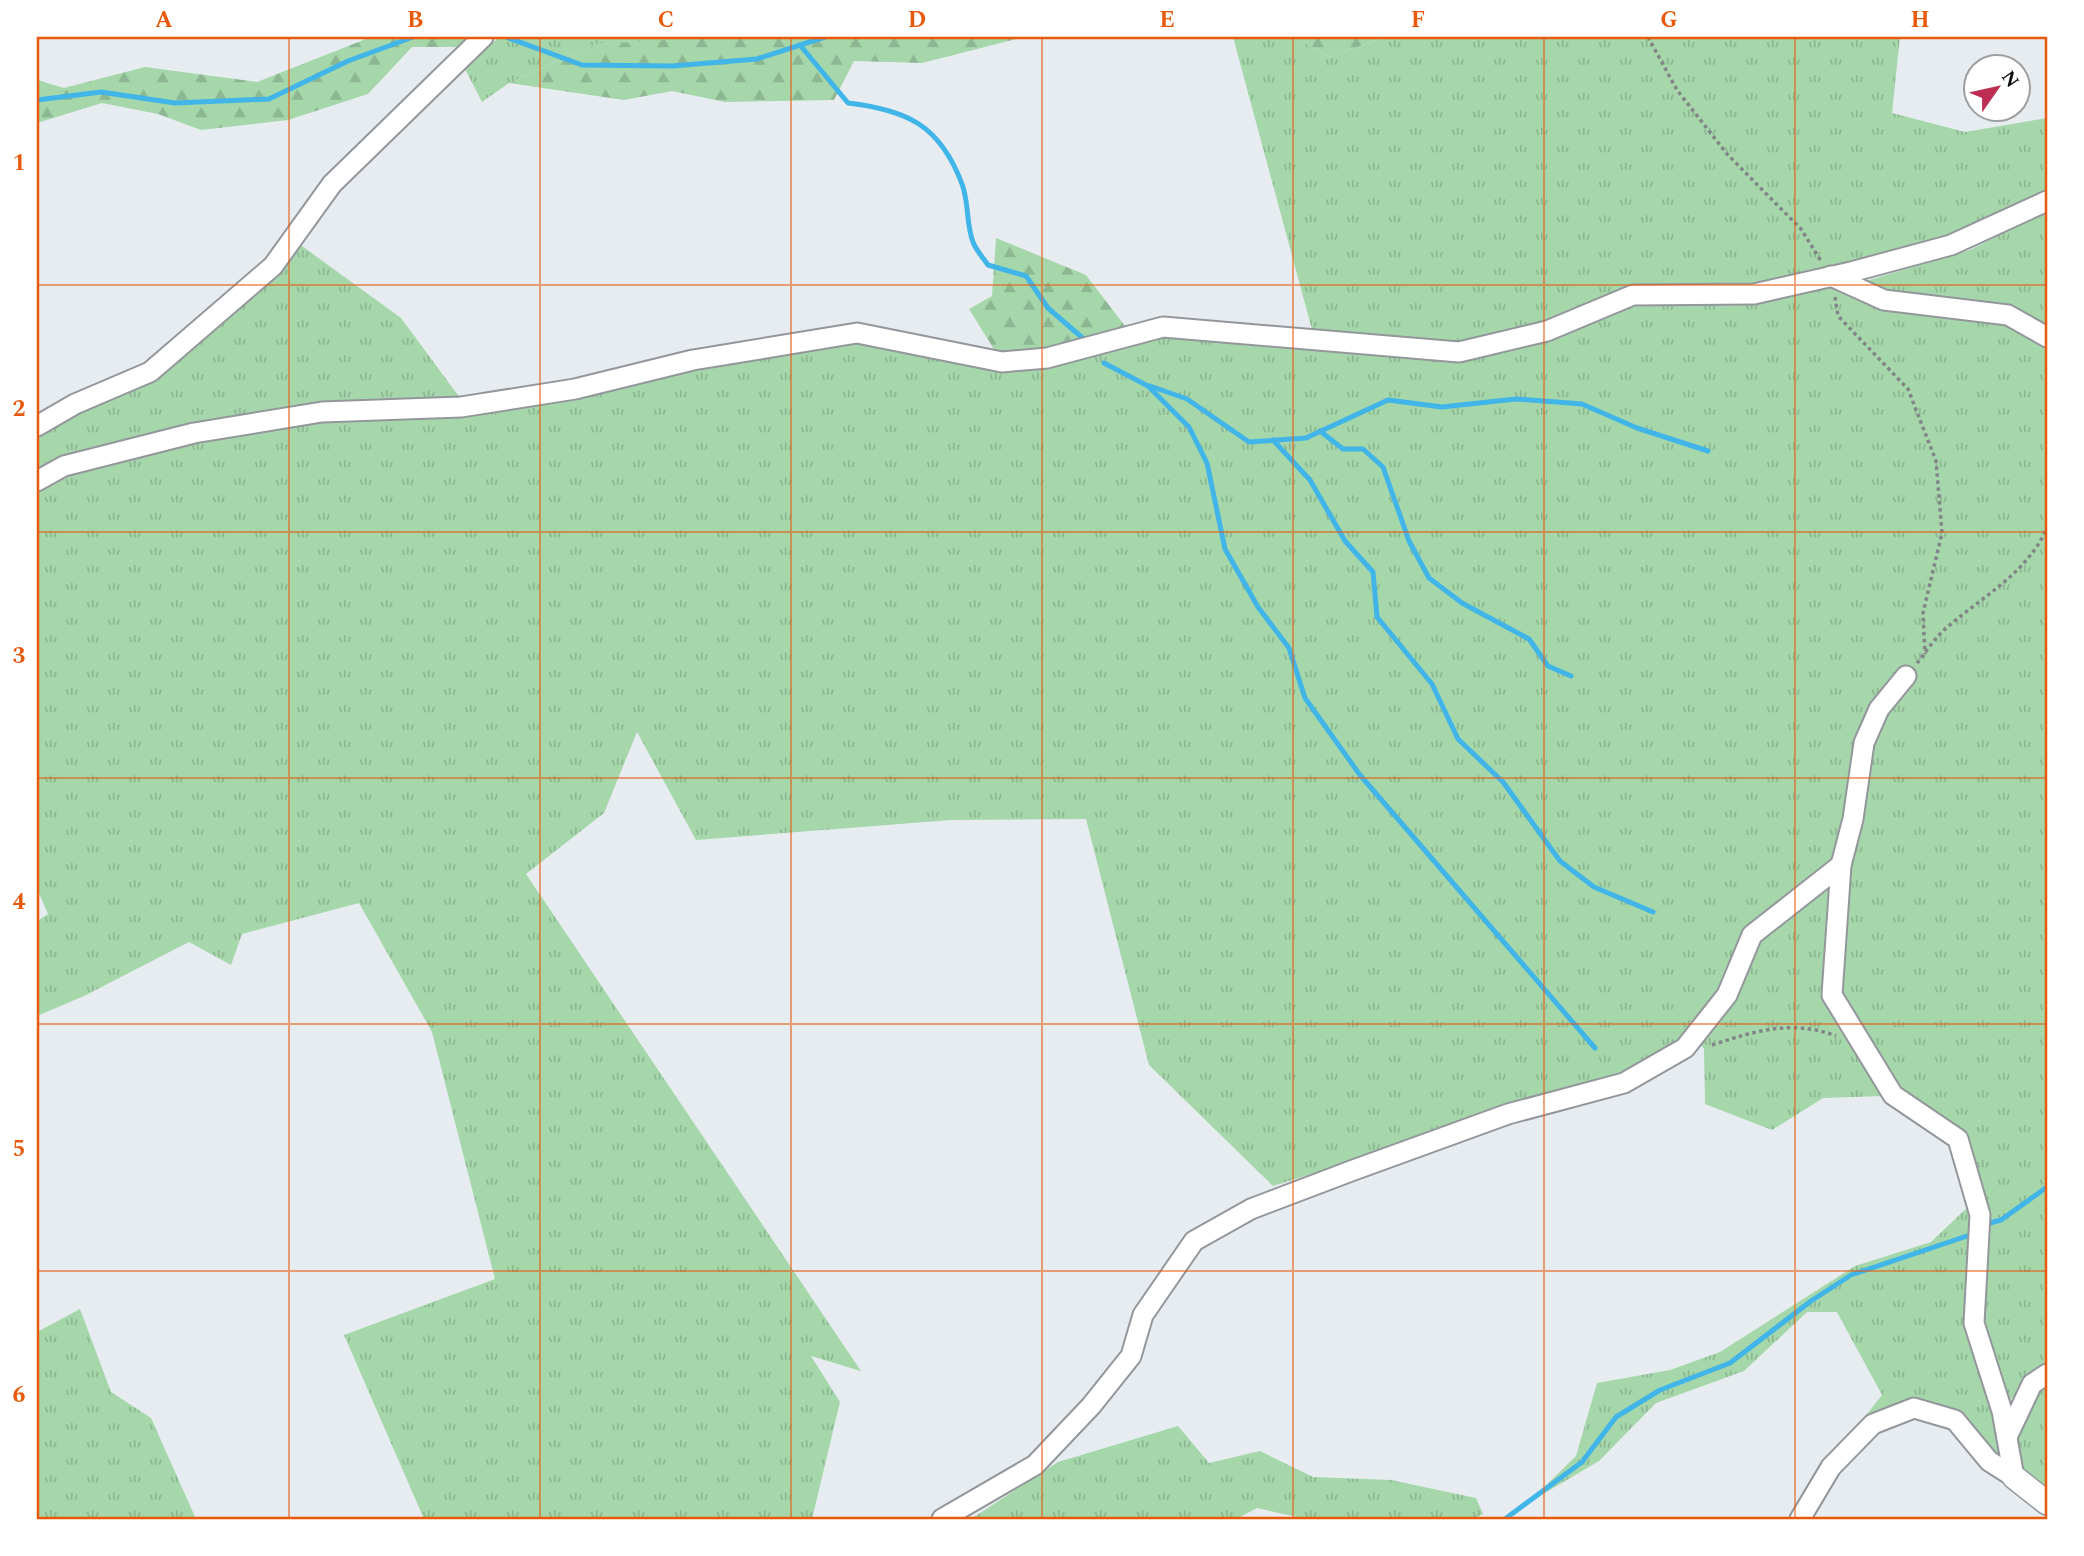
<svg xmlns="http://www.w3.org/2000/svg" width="2084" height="1556" font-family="Spectral,serif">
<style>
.grass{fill:url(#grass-tufts)}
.forest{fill:url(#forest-firs)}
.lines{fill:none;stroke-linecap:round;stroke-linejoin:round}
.stream{stroke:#41b5e8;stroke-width:5}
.minor-casing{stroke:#93979c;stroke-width:23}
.tertiary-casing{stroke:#93979c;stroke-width:26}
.path{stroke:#818588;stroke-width:3.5;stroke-dasharray:3.5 3.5;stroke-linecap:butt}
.minor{stroke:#fff;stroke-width:19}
.tertiary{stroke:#fff;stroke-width:23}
.grid{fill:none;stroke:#e8590c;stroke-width:2;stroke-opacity:0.55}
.neatline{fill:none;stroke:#e8590c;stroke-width:2.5}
.grid-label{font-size:23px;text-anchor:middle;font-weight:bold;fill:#e8590c}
</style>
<defs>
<pattern id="grass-tufts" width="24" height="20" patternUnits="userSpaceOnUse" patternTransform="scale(1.75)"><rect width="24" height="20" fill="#a5d7ab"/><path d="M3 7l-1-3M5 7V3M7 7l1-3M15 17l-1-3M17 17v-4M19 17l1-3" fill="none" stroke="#8db792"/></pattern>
<pattern id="forest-firs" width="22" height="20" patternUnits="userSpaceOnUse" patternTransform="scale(1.75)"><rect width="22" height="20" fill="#a5d7ab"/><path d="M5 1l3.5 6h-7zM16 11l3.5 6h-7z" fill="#8db792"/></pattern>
</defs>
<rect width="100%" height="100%" fill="#e7ecf0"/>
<g class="grass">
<polygon points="499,37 690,37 687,40 596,44 509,83 482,102 465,69"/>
<polygon points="1233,37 1294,37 1330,57 1385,37 1900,37 1892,113 1965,132 2047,118 2047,197 1950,241 1752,288 1630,289 1541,326 1458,346 1314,337"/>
<polygon points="2047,210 2047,327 1887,292 1866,281 1970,250"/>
<polygon points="295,241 401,318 463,402 323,406 37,475 37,434 154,376"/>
<polygon points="1823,285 1882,308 2007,322 2047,345 2047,1365 2026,1380 2006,1406 1980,1324 1964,1136 1899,1092 1839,994 1847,865 1873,706 1837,861 1744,931 1722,990 1679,1041 1622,1076 1273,1186 1149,1065 1086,819 951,820 696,840 637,732 604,813 526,874 861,1371 811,1356 840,1402 812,1519 424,1519 344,1335 495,1279 432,1032 359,903 242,934 231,965 189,942 84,996 37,1016 37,921 48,914 37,889 37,492 66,477 197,441 857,341 1003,371 1165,335 1459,361 1551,340 1635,303 1754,304"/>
<polygon points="1835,877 1826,998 1884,1096 1823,1098 1772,1130 1705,1104 1704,1048 1697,1043 1759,937"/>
<polygon points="1970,1205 1975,1217 1967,1324 1997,1418 2006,1464 1913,1402 1860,1423 1882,1395 1837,1312 1807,1312 1744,1371 1656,1403 1599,1461 1528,1503 1576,1456 1597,1383 1670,1370 1720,1352 1855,1266 1931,1242"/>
<polygon points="80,1309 111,1392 151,1418 196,1519 37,1519 37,1332"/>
<polygon points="2047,1384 2047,1493 2023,1473 2017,1436 2041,1389"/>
<polygon points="1178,1426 1209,1463 1260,1451 1313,1477 1391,1480 1476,1498 1483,1514 1473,1519 1306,1519 1257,1508 1236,1519 971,1519 1058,1462"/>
</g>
<g class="forest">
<polygon points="371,37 476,37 465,47 412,47 368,94 288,120 201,130 158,114 102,103 37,123 37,80 64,88 145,67 257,82"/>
<polygon points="717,37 1024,37 922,63 854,61 834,100 725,102 672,91 624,100 509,83 596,44"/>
<polygon points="1294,37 1385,37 1330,57"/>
<polygon points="996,238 1086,275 1128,330 1048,350 997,354 969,309 992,296"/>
</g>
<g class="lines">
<g class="stream">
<polyline points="506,37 582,65 672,66 757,59 825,37"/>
<path d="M 800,45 L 848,103 C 907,110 940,125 962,184 C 969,202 966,224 973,242 C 976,250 983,258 988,265 L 1026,276 L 1048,308 L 1086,341"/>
<polyline points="37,100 101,92 175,103 269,99 348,61 413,37"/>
<polyline points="1104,363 1148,386 1189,427 1207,463 1225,549 1258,607 1289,648 1305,698 1360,775 1595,1048"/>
<polyline points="1150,386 1187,399 1249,442 1306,438 1388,400 1442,407 1516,399 1582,404 1637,428 1708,451"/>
<polyline points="1320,431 1343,449 1363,449 1383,467 1409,541 1429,578 1462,603 1529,639 1548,666 1571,676"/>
<polyline points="1273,440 1310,480 1345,541 1373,572 1377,617 1432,684 1458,739 1503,782 1560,861 1594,887 1653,912"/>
<polyline points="1990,1223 2001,1220 2047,1187"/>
<polyline points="1505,1519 1582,1462 1616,1417 1660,1390 1730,1363 1811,1301 1851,1275 1967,1236"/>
</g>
<defs>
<g id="minor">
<polyline points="1831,276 1884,300 2008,315 2047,337"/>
<polyline points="37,426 75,404 150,372 273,266 332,184 483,37"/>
<polyline points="37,481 64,466 194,433 322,412 461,407 575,389 693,360 857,333 1002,362 1047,358 1163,327 1459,352 1547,331 1633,295 1754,294 1851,272 1951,245 2047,201"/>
<polyline points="1906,676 1879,709 1864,743 1853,819 1841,865 1832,995 1893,1095 1958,1139 1980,1215 1974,1323 2002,1411 2014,1477"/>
<polyline points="2007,1437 2032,1384 2047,1374"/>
<polyline points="942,1519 1035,1465 1091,1406 1131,1356 1143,1315 1194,1241 1251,1209 1351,1171 1508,1114 1624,1083 1685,1048 1727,995 1752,935 1841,865"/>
<polyline points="1800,1519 1831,1467 1873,1424 1914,1408 1955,1420 1989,1461 2014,1477"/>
</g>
<polyline id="tertiary" points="2014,1477 2047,1503"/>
</defs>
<use href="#minor" class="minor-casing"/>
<use href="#tertiary" class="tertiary-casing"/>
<g class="path">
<polyline points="1648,37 1677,90 1727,154 1801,229 1821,261"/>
<polyline points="1835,297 1838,316 1908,389 1936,461 1942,533 1923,613 1925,654"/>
<path d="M 1917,663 C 1926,652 1934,639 1944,630 C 1981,597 2026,575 2047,528"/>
<path d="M 1712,1045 C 1755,1031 1792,1019 1836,1036"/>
</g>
<use href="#minor" class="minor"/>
<use href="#tertiary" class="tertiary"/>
</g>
<path class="grid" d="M 289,37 L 289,1519M 540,37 L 540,1519M 791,37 L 791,1519M 1042,37 L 1042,1519M 1293,37 L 1293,1519M 1544,37 L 1544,1519M 1795,37 L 1795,1519M 37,285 L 2047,285M 37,532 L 2047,532M 37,778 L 2047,778M 37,1024 L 2047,1024M 37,1271 L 2047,1271"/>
<rect width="2084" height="1556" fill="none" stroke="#ffffff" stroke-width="77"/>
<g transform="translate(1997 88) rotate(56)"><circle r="33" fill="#ffffff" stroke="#9d9e9f" stroke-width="2"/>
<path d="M0-5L12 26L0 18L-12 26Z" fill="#be2e54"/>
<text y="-10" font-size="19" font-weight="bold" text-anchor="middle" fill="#0b0d0e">N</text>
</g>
<rect x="38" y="38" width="2008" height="1480" class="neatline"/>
<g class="grid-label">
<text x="164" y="27">A</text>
<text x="415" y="27">B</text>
<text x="666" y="27">C</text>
<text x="917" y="27">D</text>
<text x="1167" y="27">E</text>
<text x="1418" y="27">F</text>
<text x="1669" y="27">G</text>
<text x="1920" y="27">H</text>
<text x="19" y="170">1</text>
<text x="19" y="416">2</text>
<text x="19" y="663">3</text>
<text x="19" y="909">4</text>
<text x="19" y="1156">5</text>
<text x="19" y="1402">6</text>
</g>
</svg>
